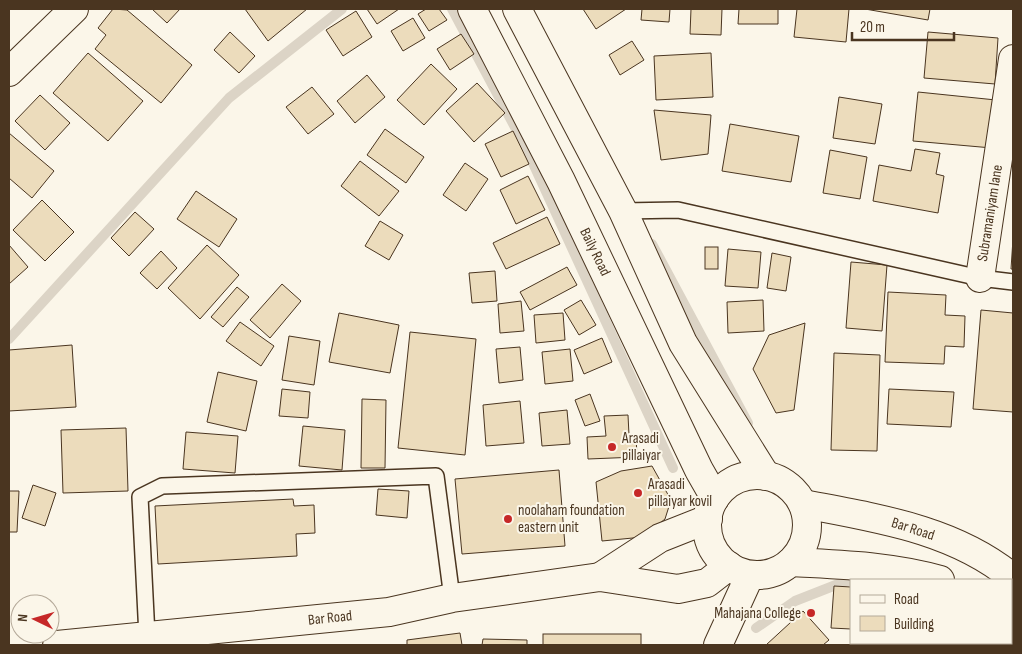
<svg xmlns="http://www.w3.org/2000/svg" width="1022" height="654" font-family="'Sofia Sans Condensed',sans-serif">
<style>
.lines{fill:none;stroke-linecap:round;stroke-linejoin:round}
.stream{stroke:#dcd4c6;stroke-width:10}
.building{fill:#ecdcbc;stroke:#4a3520}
.service-casing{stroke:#4a3520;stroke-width:18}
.minor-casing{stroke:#4a3520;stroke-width:30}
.tertiary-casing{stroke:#4a3520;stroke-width:30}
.primary-casing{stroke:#4a3520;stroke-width:30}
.trunk-casing{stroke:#4a3520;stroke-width:30}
.service{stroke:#fbf6e9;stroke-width:15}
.minor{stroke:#fbf6e9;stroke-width:28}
.tertiary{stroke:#fbf6e9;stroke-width:28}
.primary{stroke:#fbf6e9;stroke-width:28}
.trunk{stroke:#fbf6e9;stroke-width:28}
.poi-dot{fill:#c62828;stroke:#fbf6e9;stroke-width:2}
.labels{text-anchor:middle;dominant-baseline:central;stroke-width:4;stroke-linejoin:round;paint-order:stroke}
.street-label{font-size:15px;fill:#4a3520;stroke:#fbf6e9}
.poi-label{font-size:15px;fill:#4a3520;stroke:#fbf6e9;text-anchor:start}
</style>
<rect width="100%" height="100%" fill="#fbf6e9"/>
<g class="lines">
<g class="stream">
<polyline points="452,9 526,148 673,468"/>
<polyline points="652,244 748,423"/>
<polyline points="9,339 229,98 342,9"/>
<polyline points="756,628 795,601 846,581 851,581"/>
<polyline points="994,643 996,645"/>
</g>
</g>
<g class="building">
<polygon points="113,9 127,10 192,65 161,103 95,49 106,35 98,28"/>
<polygon points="152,9 180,9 167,23"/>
<polygon points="245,9 307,9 268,41"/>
<polygon points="367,9 399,9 377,24"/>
<polygon points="426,9 439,9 447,20 429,31 418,14"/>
<polygon points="583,9 626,9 596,29"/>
<polygon points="642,9 670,9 669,22 641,20"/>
<polygon points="691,9 722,9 721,35 690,34"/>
<polygon points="739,9 778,9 778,24 738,24"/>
<polygon points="797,9 849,9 846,42 794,37"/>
<polygon points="865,9 930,9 928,20"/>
<polygon points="356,11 372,37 343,56 326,30"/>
<polygon points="413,18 425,38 403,51 391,31"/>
<polygon points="230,32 255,56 239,73 214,50"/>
<polygon points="928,32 998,38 995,84 924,78"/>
<polygon points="461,34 474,54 450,70 437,49"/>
<polygon points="632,41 644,60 620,75 609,55"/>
<polygon points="88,53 143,101 108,141 53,93"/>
<polygon points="711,53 713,97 656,100 654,56"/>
<polygon points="431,64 457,89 424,125 397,100"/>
<polygon points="367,75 385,97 355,123 337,101"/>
<polygon points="477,83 505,113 474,142 446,111"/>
<polygon points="312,87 334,114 308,134 286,107"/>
<polygon points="918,92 996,100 992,148 913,141"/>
<polygon points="40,95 70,123 45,150 15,121"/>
<polygon points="839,97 882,104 875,144 833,138"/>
<polygon points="654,110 711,115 708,154 661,160"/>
<polygon points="730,124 799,136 791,182 722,171"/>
<polygon points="385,129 424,157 406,183 367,155"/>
<polygon points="513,131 529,164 501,177 485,144"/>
<polygon points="9,133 54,171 32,198 9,178"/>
<polygon points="915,149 940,153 936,174 944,176 938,213 873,201 879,165 911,171"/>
<polygon points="830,150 867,157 860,199 823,193"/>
<polygon points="360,161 399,191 379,216 341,186"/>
<polygon points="465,163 488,179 466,211 443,195"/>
<polygon points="528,176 545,210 516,224 500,190"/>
<polygon points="196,191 237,219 219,247 177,219"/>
<polygon points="42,200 74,232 45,261 13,230"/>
<polygon points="135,212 154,229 129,256 111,238"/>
<polygon points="547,217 560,244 506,269 493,243"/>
<polygon points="380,221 403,235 389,260 365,246"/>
<polygon points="1013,239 1013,269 1011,269"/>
<polygon points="9,245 28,267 9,284"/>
<polygon points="207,245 239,275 200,319 168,288"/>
<rect x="705" y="247" width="13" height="22"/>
<polygon points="728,249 761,252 758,288 725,286"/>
<polygon points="161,251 177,268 157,289 140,273"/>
<polygon points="772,253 791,257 786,291 767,288"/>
<polygon points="851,262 887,265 882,331 846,328"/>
<polygon points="567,267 577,285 530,310 520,292"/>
<polygon points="495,271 497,301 472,303 469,273"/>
<polygon points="282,284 301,301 270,338 250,320"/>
<polygon points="237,287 249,297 223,327 211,317"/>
<polygon points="888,292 946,295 945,315 965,316 964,347 945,346 944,364 885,362"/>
<polygon points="581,300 596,325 579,335 564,310"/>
<polygon points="763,300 764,331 728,333 727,302"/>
<polygon points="521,301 524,331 500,333 498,304"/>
<polygon points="981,310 1013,313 1013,412 973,409"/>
<polygon points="339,313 399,325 390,373 329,362"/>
<polygon points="563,313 565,340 536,343 534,315"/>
<polygon points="240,322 274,346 261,366 226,341"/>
<polygon points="805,323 794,410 776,413 753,369 769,335"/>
<polygon points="410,332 476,339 465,455 398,448"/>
<polygon points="289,336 320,341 314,385 282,380"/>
<polygon points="602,338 612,362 584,374 574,350"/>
<polygon points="72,345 76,407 9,411 9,350"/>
<polygon points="520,347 523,380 499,383 496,349"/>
<polygon points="570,349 573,381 545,384 542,352"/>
<polygon points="834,353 880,355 877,451 831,450"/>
<polygon points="218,372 257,381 246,431 207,422"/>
<polygon points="282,389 310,392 308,418 279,416"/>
<polygon points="889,389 954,392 951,427 887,424"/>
<polygon points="590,394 600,421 585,426 575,400"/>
<polygon points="362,399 386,400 385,468 361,468"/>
<polygon points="520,401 524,443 486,446 483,405"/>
<polygon points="567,410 570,444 542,446 539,413"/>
<polygon points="628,415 629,435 636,435 637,457 588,459 587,437 606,436 604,416"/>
<polygon points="303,426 345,430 342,470 299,466"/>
<polygon points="126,428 128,491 63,493 61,430"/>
<polygon points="186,432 238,436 235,473 183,469"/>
<polygon points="652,466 671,500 665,519 643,537 602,541 596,482 621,471"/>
<polygon points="559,470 565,546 462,554 455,479"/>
<polygon points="33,485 56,493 45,526 22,518"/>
<polygon points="378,489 409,491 407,518 376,515"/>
<polygon points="9,491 19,491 17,532 9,532"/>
<polygon points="293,499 294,506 314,505 315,533 296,534 297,556 158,564 155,506"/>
<polygon points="834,586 851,587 851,629 831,628"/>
<polygon points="803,611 829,640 823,645 766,645"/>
<polygon points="460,633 462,645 407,645 407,640"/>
<rect x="543" y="634" width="98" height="11"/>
<polygon points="483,639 527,640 527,645 482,645"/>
<rect x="912" y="643" width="31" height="2"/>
</g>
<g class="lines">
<defs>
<g id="service">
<polyline points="623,211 678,210 980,278 1013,282"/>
<polyline points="147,636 140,497 162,486 436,476 452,598"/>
</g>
<g id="minor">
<polyline points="9,72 74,9"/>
<polyline points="980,278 1013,59"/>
</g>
<polyline id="tertiary" points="718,645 750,575"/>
<g id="primary">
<polyline points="600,577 660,538 708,519"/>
<polyline points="57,645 389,612 452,598 600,577 678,589 707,583 729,566"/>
</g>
<g id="trunk">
<polyline points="472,9 561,181 699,470 715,498"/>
<polyline points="517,9 623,211 683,343 766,476"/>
<circle cx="757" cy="525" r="50"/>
<path d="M 803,504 C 876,518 954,529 1013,578"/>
<path d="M 791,562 C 842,565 892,566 940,580"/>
<polyline points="1011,635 1013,637"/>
</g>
</defs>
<use href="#service" class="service-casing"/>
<use href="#minor" class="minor-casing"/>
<use href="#tertiary" class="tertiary-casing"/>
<use href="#primary" class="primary-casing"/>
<use href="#trunk" class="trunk-casing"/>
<use href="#service" class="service"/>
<use href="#minor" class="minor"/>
<use href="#tertiary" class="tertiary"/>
<use href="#primary" class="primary"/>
<use href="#trunk" class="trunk"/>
</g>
<g class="poi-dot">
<circle cx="612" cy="447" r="5"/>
<circle cx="638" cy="493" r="5"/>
<circle cx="508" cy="519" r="5"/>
<circle cx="811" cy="613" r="5"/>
</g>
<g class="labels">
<g class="street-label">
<text transform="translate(990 213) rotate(-81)">Subramaniyam lane</text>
<text transform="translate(595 252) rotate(64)">Baily Road</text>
<text transform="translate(913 529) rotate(18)">Bar Road</text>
<text transform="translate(330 618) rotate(-6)">Bar Road</text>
</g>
<g class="poi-label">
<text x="622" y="438">Arasadi<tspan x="622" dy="17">pillaiyar</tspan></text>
<text x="648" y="484">Arasadi<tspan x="648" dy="17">pillaiyar kovil</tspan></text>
<text x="518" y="510">noolaham foundation<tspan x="518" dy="17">eastern unit</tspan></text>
<text x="801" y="613" text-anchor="end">Mahajana College</text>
</g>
</g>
<rect width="1022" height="654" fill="none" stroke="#4a3520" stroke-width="20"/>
<rect x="850" y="579" width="162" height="65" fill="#fbf6e9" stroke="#b4a999"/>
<rect x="860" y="595" width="25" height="8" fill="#fbf6e9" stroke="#b4a999"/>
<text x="894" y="604" font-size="15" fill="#4a3520">Road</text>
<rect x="860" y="616" width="25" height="15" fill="#ecdcbc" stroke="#b4a999"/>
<text x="894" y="629" font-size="15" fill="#4a3520">Building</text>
<g transform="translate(35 619) rotate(275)"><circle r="24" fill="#fbf6e9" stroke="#b4a999"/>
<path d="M0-4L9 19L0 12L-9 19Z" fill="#c62828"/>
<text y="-8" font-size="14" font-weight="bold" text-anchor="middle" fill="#4a3520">N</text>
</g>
<path d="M852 32v8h102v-8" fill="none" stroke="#4a3520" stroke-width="2.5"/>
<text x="860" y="32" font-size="15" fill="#4a3520" stroke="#fbf6e9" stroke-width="4" paint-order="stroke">20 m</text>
</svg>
